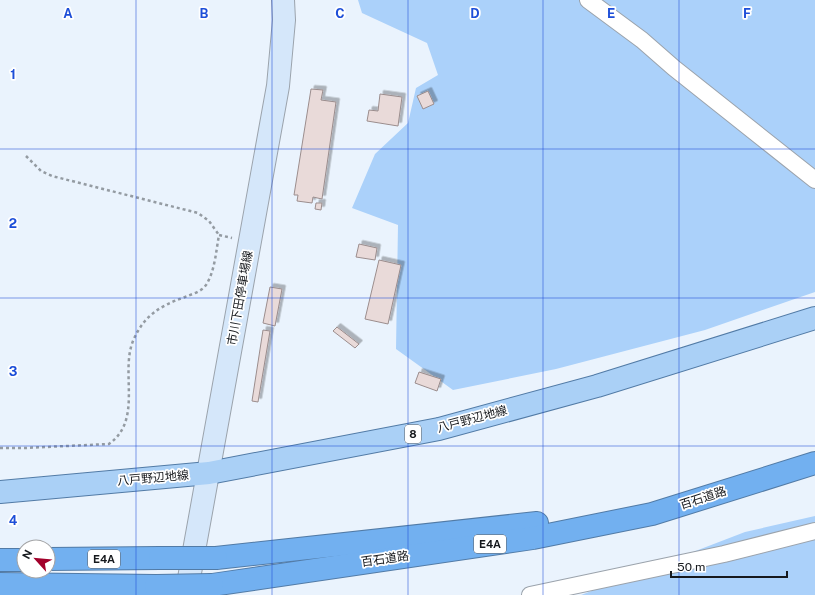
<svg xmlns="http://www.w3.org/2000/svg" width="815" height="595" font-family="'Public Sans','Noto Sans JP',sans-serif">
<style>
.green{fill:#abd1fa}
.building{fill:#e9dad9;stroke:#9b8d8d;filter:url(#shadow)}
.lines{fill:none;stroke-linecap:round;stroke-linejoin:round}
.street-casing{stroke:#9ba3ac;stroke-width:18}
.secondary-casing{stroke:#9ba3ac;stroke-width:24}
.primary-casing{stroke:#527ba6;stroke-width:24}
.highway-casing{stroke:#527ba6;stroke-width:24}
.path{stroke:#949ba2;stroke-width:2.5;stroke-dasharray:3 3;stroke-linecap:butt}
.street{stroke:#fff;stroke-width:16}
.secondary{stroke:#d5e7fa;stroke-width:22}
.primary{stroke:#aad0f6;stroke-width:22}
.highway{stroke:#72b0f0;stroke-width:22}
.highway-bridge-casing{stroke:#527ba6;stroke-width:24;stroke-linecap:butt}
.highway-bridge{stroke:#72b0f0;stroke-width:22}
.grid{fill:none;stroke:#1d4ed8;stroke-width:1;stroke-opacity:0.55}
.labels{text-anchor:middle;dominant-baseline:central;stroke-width:3.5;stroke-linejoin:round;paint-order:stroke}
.shield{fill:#fff;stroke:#5c5e61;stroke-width:1}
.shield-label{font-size:11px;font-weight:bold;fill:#16191d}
.street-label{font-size:12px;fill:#16191d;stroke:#fff}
.grid-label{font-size:13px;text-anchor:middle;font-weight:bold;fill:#1d4ed8;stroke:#fff;stroke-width:3.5;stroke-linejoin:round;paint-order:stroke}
</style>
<defs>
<filter id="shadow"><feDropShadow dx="3.5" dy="-3.5" stdDeviation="0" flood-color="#0004"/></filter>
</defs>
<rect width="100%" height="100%" fill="#eaf3fd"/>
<g class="green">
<polygon points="358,0 815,0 815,292 705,330 556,369 453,390 396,349 398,225 352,208 375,154 408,123 416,88 438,75 427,43 362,13"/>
<polygon points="815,516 815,595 581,595 745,532"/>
</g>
<g class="building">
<polygon points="311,89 323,90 321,100 336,102 322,199 313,197 312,203 297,201 298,195 294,195"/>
<polygon points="428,91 434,104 423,109 417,96"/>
<polygon points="380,94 402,97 398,126 367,121 369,110 378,111"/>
<polygon points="316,203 322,203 321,210 315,209"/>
<polygon points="359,244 377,248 375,260 356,257"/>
<polygon points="379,260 401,265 388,324 365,319"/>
<polygon points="270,287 282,289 275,326 263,323"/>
<polygon points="337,327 359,344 355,348 333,331"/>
<polygon points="263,330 270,331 258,402 252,401"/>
<polygon points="419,372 441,379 437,391 415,383"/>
</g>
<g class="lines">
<defs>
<g id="street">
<polyline points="588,0 642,40 674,68 815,180"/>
<polyline points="530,595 724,554 815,531"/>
</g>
<polyline id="secondary" points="186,595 278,86 284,20 283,0"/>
<polyline id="primary" points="0,492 209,473 439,429 597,386 815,318"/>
<g id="highway">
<polyline points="216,558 537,523"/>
<polyline points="48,559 160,558"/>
<polyline points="0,560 24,560"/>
<polyline points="0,584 156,586"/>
<polyline points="212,585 533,538 652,514 815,463"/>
</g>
</defs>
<use href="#street" class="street-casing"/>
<use href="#secondary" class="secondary-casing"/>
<use href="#primary" class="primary-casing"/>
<use href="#highway" class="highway-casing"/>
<g class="path">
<polyline points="26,156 41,171 52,176 198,213 209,221 219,235"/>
<path d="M 0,448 L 25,448 L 109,444 C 143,420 120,373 133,341 C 144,315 160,306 185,297 C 192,294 201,292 206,285 C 215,271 216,251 219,235 L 232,238"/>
</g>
<use href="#street" class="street"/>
<use href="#secondary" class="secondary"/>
<use href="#primary" class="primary"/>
<use href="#highway" class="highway"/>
<defs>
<g id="highway-bridge">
<polyline points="160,558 216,558"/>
<polyline points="156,586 212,585"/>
</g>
</defs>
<use href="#highway-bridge" class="highway-bridge-casing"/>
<use href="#highway-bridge" class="highway-bridge"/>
</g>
<path class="grid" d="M 136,0 L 136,595M 272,0 L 272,595M 408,0 L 408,595M 543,0 L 543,595M 679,0 L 679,595M 0,149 L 815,149M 0,298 L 815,298M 0,446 L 815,446"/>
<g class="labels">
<g class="shield">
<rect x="405" y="425" width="16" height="18" rx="3"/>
<rect x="474" y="535" width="32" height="18" rx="3"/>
<rect x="88" y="550" width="32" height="18" rx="3"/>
</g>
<g class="shield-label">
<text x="413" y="434">8</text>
<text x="490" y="544">E4A</text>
<text x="104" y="559">E4A</text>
</g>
<g class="street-label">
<text transform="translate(240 298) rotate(-80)">市川下田停車場線</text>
<text transform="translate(472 419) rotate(-15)">八戸野辺地線</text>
<text transform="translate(153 478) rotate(-5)">八戸野辺地線</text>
<text transform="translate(703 498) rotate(-18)">百石道路</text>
<text transform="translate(385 559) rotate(-8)">百石道路</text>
</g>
</g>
<g class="grid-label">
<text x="68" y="18">A</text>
<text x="204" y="18">B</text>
<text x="340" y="18">C</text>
<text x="475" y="18">D</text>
<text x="611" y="18">E</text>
<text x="747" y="18">F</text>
<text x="13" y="79">1</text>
<text x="13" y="228">2</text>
<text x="13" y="376">3</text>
<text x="13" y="525">4</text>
</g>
<g transform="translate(36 559) rotate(297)"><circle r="19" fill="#ffffff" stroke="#a2a3a5"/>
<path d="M0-3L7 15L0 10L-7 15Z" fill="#a2012b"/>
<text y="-6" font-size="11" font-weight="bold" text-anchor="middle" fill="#16191d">N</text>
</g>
<path d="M671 571v6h116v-6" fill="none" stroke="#16191d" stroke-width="2"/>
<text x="677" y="571" font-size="12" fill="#16191d" stroke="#ffffff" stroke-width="3" paint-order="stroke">50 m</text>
</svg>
